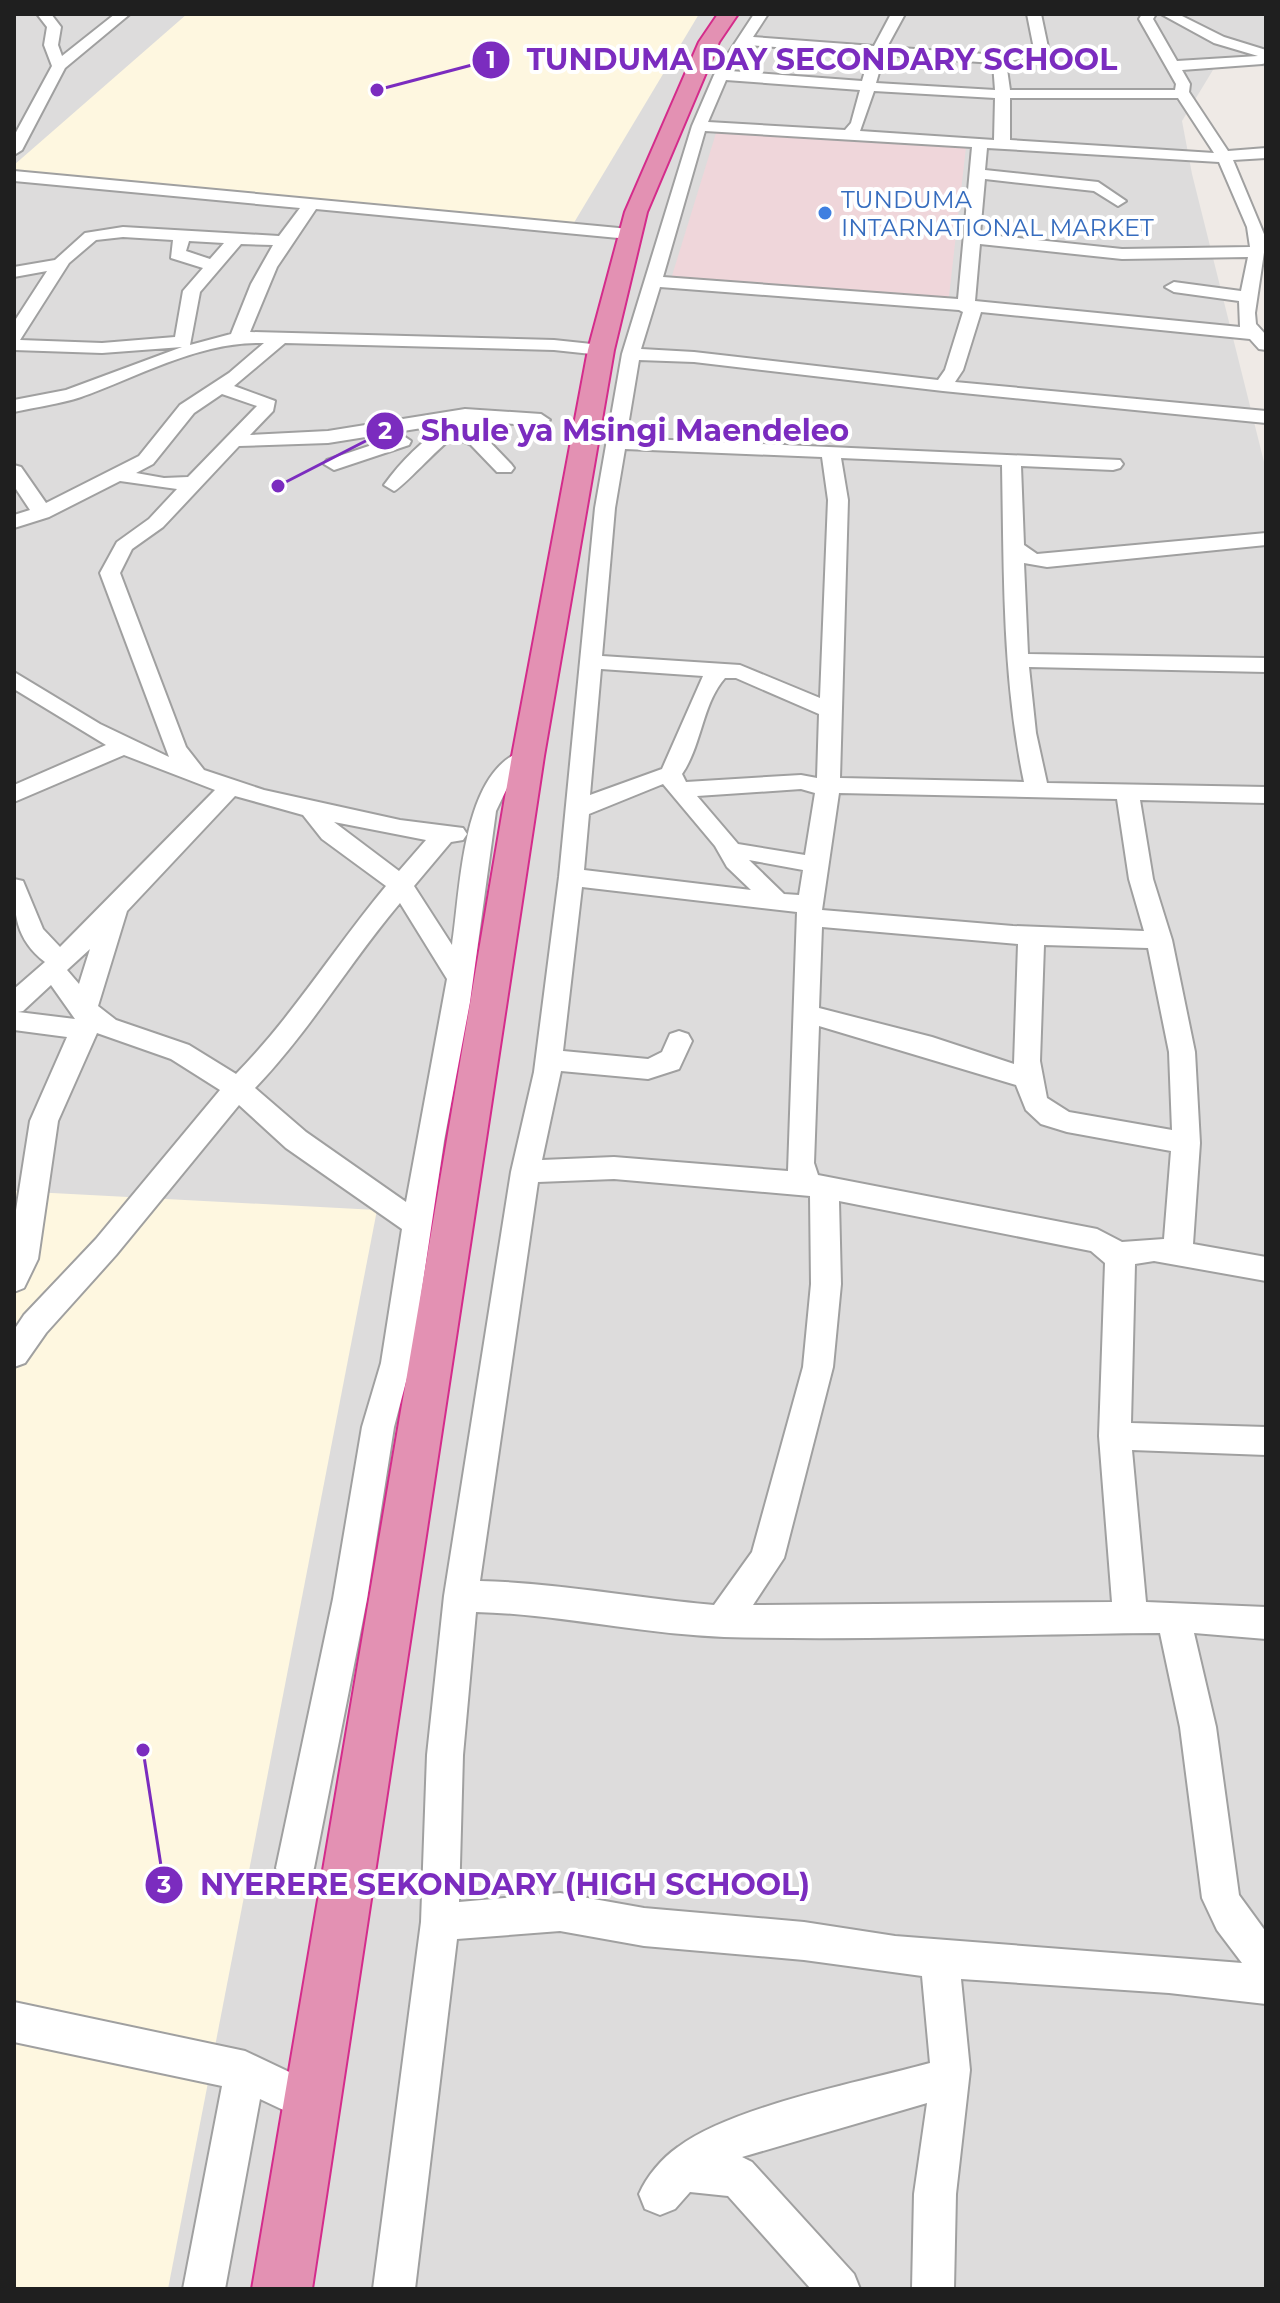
<svg xmlns="http://www.w3.org/2000/svg" width="1280" height="2303" font-family="Montserrat,sans-serif">
<style>
.residential{fill:#dddcdc}
.commercial{fill:#efd6da}
.education{fill:#fef7e0}
.lines{fill:none;stroke-linecap:round;stroke-linejoin:round}
.minor-casing{stroke:#a0a0a0;stroke-width:4}
.highway-casing{stroke:#d42c8b;stroke-width:4}
.minor{fill:#fff;fill-rule:evenodd}
.highway{fill:#e391b3;fill-rule:evenodd}
.shop-dot{fill:#3f7fe0;stroke:#fff;stroke-width:3}
.labels{text-anchor:middle;dominant-baseline:central;stroke-width:8;stroke-linejoin:round;paint-order:stroke}
.far-shop-label{font-size:24px;fill:#366cbe;stroke:#fff;text-anchor:start}
.leader{fill:none;stroke:#7b2cbf;stroke-width:3}
.callout-dot{fill:#7b2cbf;stroke:#fff;stroke-width:3}
.mark-label{font-size:24px;text-anchor:middle;font-weight:bold;fill:#fff}
.callout-label{font-size:30px;text-anchor:middle;font-weight:bold;fill:#7b2cbf;stroke:#fff;stroke-width:8;stroke-linejoin:round;paint-order:stroke}
</style>
<rect width="100%" height="100%" fill="#efeae6"/>
<polygon class="residential" points="14,14 1266,14 1266,67 1219,60 1182,121 1192,174 1266,470 1266,2289 14,2289"/>
<polygon class="commercial" points="716,133 966,147 948,305 671,279"/>
<g class="education">
<polygon points="187,14 699,14 572,226 14,175 14,165"/>
<polygon points="14,1191 377,1210 168,2289 14,2289"/>
</g>
<g class="lines">
<defs>
<g id="minor">
<polygon points="37,14 51,14 61,27 58,45 62,56 115,14 130,14 65,68 22,150 14,155 14,136 52,66 44,45 47,27"/>
<path d="M 754,14 L 768,14 L 753,37 L 874,46 L 891,14 L 905,14 L 887,47 L 998,55 L 1034,49 L 1027,14 L 1041,14 L 1049,52 L 1006,62 L 1010,90 L 1175,90 L 1176,84 L 1139,19 L 1142,14 L 1156,14 L 1153,19 L 1177,61 L 1258,56 L 1214,43 L 1161,14 L 1178,14 L 1224,37 L 1266,50 L 1266,63 L 1262,64 L 1182,70 L 1190,84 L 1189,92 L 1228,151 L 1266,148 L 1266,158 L 1233,160 L 1266,239 L 1255,313 L 1256,324 L 1266,335 L 1266,350 L 1259,349 L 1250,339 L 981,312 L 963,370 L 955,382 L 1266,411 L 1266,423 L 943,391 L 694,362 L 639,360 L 626,438 L 1120,460 L 1123,464 L 1120,468 L 1113,470 L 1021,466 L 1024,545 L 1037,554 L 1266,533 L 1266,545 L 1047,567 L 1024,563 L 1028,654 L 1266,658 L 1266,672 L 1029,667 L 1036,733 L 1047,783 L 1266,787 L 1266,803 L 1140,800 L 1153,879 L 1172,940 L 1195,1052 L 1200,1143 L 1193,1244 L 1266,1257 L 1266,1281 L 1154,1261 L 1135,1264 L 1131,1423 L 1266,1427 L 1266,1455 L 1132,1450 L 1146,1602 L 1266,1607 L 1266,1639 L 1194,1633 L 1216,1727 L 1239,1895 L 1266,1932 L 1266,2004 L 1169,1993 L 961,1979 L 970,2070 L 956,2194 L 954,2289 L 912,2289 L 914,2194 L 927,2103 L 742,2157 L 752,2162 L 854,2274 L 860,2289 L 811,2289 L 728,2196 L 690,2192 L 675,2209 L 660,2215 L 645,2209 L 639,2194 C 647,2176 662,2158 678,2147 C 733,2106 861,2082 930,2063 L 922,1976 L 804,1960 L 644,1946 L 560,1931 L 457,1939 L 415,2289 L 373,2289 L 421,1922 L 427,1755 L 444,1596 L 511,1172 L 534,1072 L 559,877 L 595,508 L 622,354 L 692,126 L 714,75 ZM 748,45 L 870,54 L 862,81 L 730,71 ZM 884,55 L 993,63 L 995,90 L 876,83 ZM 726,80 L 860,90 L 851,123 L 845,130 L 708,122 ZM 874,91 L 995,98 L 994,140 L 860,131 ZM 1010,98 L 1178,98 L 1214,153 L 1010,140 ZM 705,131 L 972,147 L 958,299 L 663,277 ZM 987,148 L 1219,162 L 1247,227 L 1250,247 L 1122,249 L 980,234 L 985,179 L 1094,191 L 1118,206 L 1126,201 L 1098,182 L 985,170 ZM 980,244 L 1122,259 L 1248,257 L 1241,291 L 1174,282 L 1165,287 L 1174,292 L 1239,301 L 1240,327 L 975,301 ZM 660,287 L 959,310 L 963,312 L 945,370 L 938,380 L 694,352 L 641,349 ZM 625,449 L 822,457 L 828,500 L 820,698 L 740,665 L 602,656 L 615,508 ZM 841,458 L 1002,465 C 1004,571 1002,677 1024,782 L 840,778 L 848,500 ZM 601,669 L 703,676 L 662,769 L 590,795 ZM 725,678 L 736,678 L 819,714 L 817,778 L 801,775 L 686,782 L 682,774 C 702,745 702,704 725,678 ZM 663,784 L 715,846 L 727,867 L 751,890 L 584,870 L 589,814 ZM 801,789 L 815,793 L 805,855 L 738,844 L 697,796 ZM 839,793 L 1117,799 L 1129,879 L 1144,931 L 1013,926 L 822,910 ZM 749,860 L 803,870 L 799,895 L 784,894 ZM 582,887 L 797,912 L 788,1171 L 614,1157 L 542,1160 L 561,1071 L 648,1079 L 679,1069 L 692,1041 L 688,1034 L 679,1031 L 670,1034 L 662,1052 L 648,1059 L 563,1051 ZM 822,927 L 1018,944 L 1014,1064 L 932,1037 L 819,1008 ZM 1044,945 L 1148,948 L 1169,1052 L 1172,1130 L 1069,1112 L 1047,1098 L 1040,1061 ZM 819,1026 L 1016,1085 L 1026,1110 L 1041,1124 L 1067,1132 L 1171,1151 L 1164,1239 L 1122,1242 L 1097,1229 L 818,1175 L 814,1163 ZM 614,1179 L 810,1196 L 811,1284 L 803,1367 L 752,1552 L 714,1605 C 636,1598 558,1583 480,1581 L 538,1182 ZM 839,1201 L 1091,1251 L 1105,1263 L 1099,1436 L 1112,1602 L 753,1605 L 784,1558 L 833,1367 L 841,1284 ZM 476,1612 C 559,1614 640,1634 724,1637 C 869,1641 1015,1634 1160,1633 L 1180,1727 L 1202,1898 L 1217,1930 L 1242,1963 L 895,1936 L 804,1922 L 644,1908 L 560,1893 L 459,1902 L 463,1755 Z"/>
<path d="M 14,171 L 629,229 L 637,234 L 629,239 L 316,209 L 277,267 L 250,332 L 554,340 L 601,345 L 610,350 L 601,355 L 554,350 L 285,343 L 234,386 L 275,401 L 273,411 L 250,435 L 328,431 L 465,409 L 541,414 L 550,420 L 541,426 L 475,421 L 465,428 L 485,437 L 511,464 L 514,468 L 511,472 L 497,472 L 471,445 L 453,437 C 440,446 401,489 394,491 L 384,485 C 402,460 422,441 447,424 L 328,443 L 239,446 L 163,527 L 132,549 L 120,573 L 186,747 L 204,770 L 264,790 L 400,820 L 463,828 L 467,834 L 463,840 L 451,842 L 414,886 L 452,945 C 461,889 461,766 528,749 L 539,756 L 509,784 L 496,811 L 470,1002 L 444,1141 L 411,1363 L 394,1427 L 367,1599 L 314,1868 L 308,1881 L 295,1887 L 282,1881 L 276,1868 L 333,1599 L 362,1427 L 381,1363 L 402,1229 L 286,1148 L 239,1105 L 116,1255 L 46,1333 L 25,1363 L 14,1367 L 14,1330 L 24,1315 L 96,1239 L 220,1090 L 171,1059 L 97,1033 L 58,1121 L 38,1259 L 24,1288 L 14,1292 L 14,1223 L 30,1121 L 67,1037 L 14,1030 L 14,989 L 45,962 C 15,939 14,913 14,879 L 23,881 L 43,929 L 60,947 L 215,790 L 124,755 L 14,802 L 14,785 L 106,745 L 14,689 L 14,672 L 100,724 L 169,757 L 100,573 L 117,542 L 149,519 L 177,489 L 120,481 L 49,517 L 14,528 L 14,515 L 30,510 L 14,486 L 14,465 L 21,467 L 46,503 L 139,456 L 180,405 L 229,373 L 264,343 C 200,341 140,376 81,397 C 60,404 36,407 14,412 L 14,400 L 66,390 L 182,347 L 102,353 L 14,350 L 14,322 L 47,271 L 14,277 L 14,267 L 55,260 L 85,233 L 123,227 L 279,236 L 300,208 L 14,181 ZM 123,237 L 173,240 L 171,258 L 203,268 L 183,291 L 175,337 L 102,343 L 20,340 L 69,263 L 96,240 ZM 189,241 L 224,243 L 210,259 L 186,251 ZM 241,244 L 273,245 L 251,284 L 231,334 L 190,345 L 200,292 ZM 222,394 L 257,406 L 188,477 L 164,478 L 136,473 L 153,464 L 194,413 ZM 235,796 L 303,815 L 322,839 L 386,886 C 335,947 292,1017 236,1074 L 189,1045 L 116,1020 L 98,1006 L 127,911 ZM 334,822 L 426,840 L 399,871 ZM 400,903 L 447,979 L 406,1202 L 306,1132 L 255,1088 C 309,1032 350,962 400,903 ZM 90,949 L 79,984 L 67,970 ZM 51,985 L 75,1019 L 18,1012 L 23,1011 Z"/>
<polygon points="402,435 411,441 409,445 334,470 324,464 327,460"/>
<polygon points="14,2002 245,2051 325,2089 331,2103 325,2117 311,2123 260,2099 225,2289 183,2289 222,2086 14,2042"/>
</g>
<polygon id="highway" points="718,14 738,14 719,42 647,212 614,350 544,756 312,2289 252,2289 512,756 588,350 625,212 699,42"/>
</defs>
<use href="#minor" class="minor-casing"/>
<use href="#highway" class="highway-casing"/>
<use href="#minor" class="minor"/>
<use href="#highway" class="highway"/>
</g>
<circle class="shop-dot" cx="825" cy="213" r="8"/>
<g class="labels">
<g class="far-shop-label">
<text x="841" y="199">TUNDUMA<tspan x="841" dy="28">INTARNATIONAL MARKET</tspan></text>
</g>
</g>
<path class="leader" d="M377 90L491 60M278 486L385 431M143 1750L164 1885"/>
<g class="callout-dot">
<circle cx="377" cy="90" r="8"/>
<circle cx="278" cy="486" r="8"/>
<circle cx="143" cy="1750" r="8"/>
<circle cx="491" cy="60" r="20"/>
<circle cx="385" cy="431" r="20"/>
<circle cx="164" cy="1885" r="20"/>
</g>
<g class="mark-label">
<text x="491" y="68">1</text>
<text x="385" y="439">2</text>
<text x="164" y="1893">3</text>
</g>
<g class="callout-label">
<text x="822" y="70">TUNDUMA DAY SECONDARY SCHOOL</text>
<text x="635" y="441">Shule ya Msingi Maendeleo</text>
<text x="505" y="1895">NYERERE SEKONDARY (HIGH SCHOOL)</text>
</g>
<rect width="1280" height="2303" fill="none" stroke="#1f1f1f" stroke-width="32"/>
</svg>
